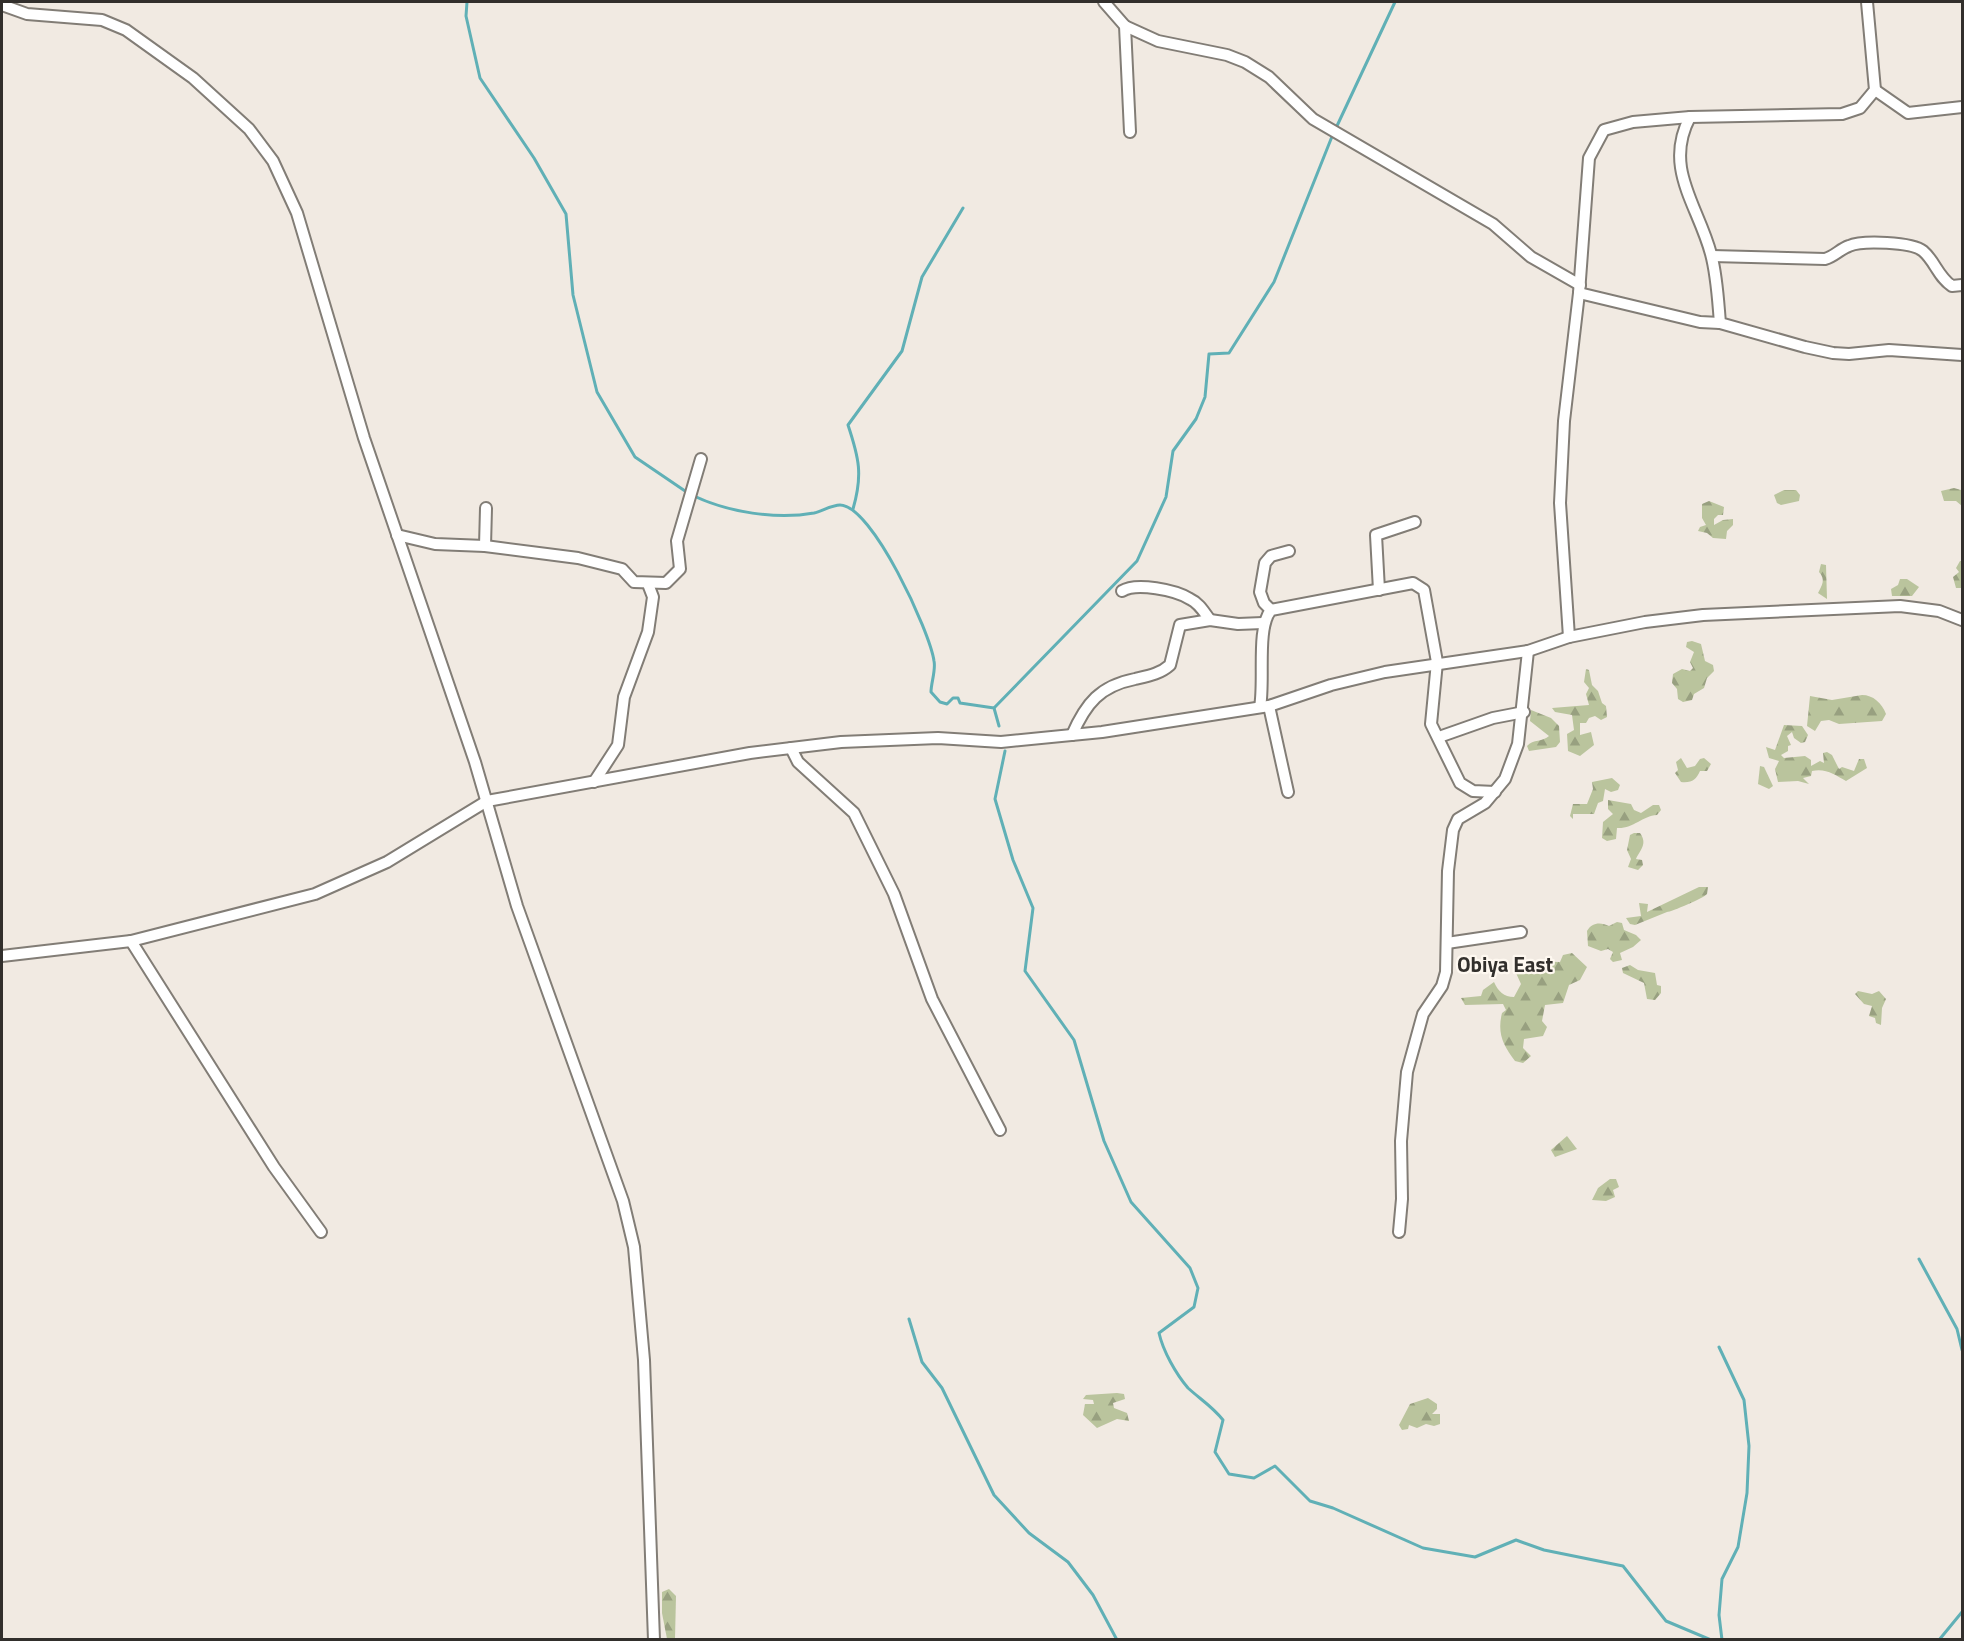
<svg xmlns="http://www.w3.org/2000/svg" width="1964" height="1641" font-family="'Titillium Web',sans-serif">
<style>
.forest{fill:url(#forest-firs)}
.lines{fill:none;stroke-linecap:round;stroke-linejoin:round}
.stream{stroke:#60b0b6;stroke-width:3}
.minor-casing{stroke:#827d76;stroke-width:14}
.minor{stroke:#fff;stroke-width:10}
.labels{text-anchor:middle;dominant-baseline:central;stroke-width:4.5;stroke-linejoin:round;paint-order:stroke}
.quarter-label{font-size:21px;font-weight:bold;fill:#322f2c;stroke:#fef8f0}
</style>
<defs>
<pattern id="forest-firs" width="22" height="20" patternUnits="userSpaceOnUse" patternTransform="scale(1.5)"><rect width="22" height="20" fill="#bac49d"/><path d="M5 1l3.5 6h-7zM16 11l3.5 6h-7z" fill="#98a080"/></pattern>
</defs>
<rect width="100%" height="100%" fill="#f1eae2"/>
<g class="forest">
<polygon points="1954,488 1961,490 1962,506 1956,501 1944,501 1941,491"/>
<polygon points="1784,490 1796,490 1800,495 1799,501 1781,505 1777,503 1774,495"/>
<polygon points="1709,501 1724,507 1723,515 1718,515 1714,519 1714,525 1723,520 1733,519 1733,525 1727,531 1726,539 1713,538 1707,533 1698,531 1700,527 1706,525 1702,518 1702,504"/>
<polygon points="1960,561 1962,561 1962,588 1956,588 1953,577 1959,572 1956,568"/>
<path d="M 1821,564 L 1826,565 L 1827,599 L 1818,593 C 1822,585 1826,580 1819,572 Z"/>
<polygon points="1900,579 1907,579 1919,587 1912,596 1892,596 1891,589 1898,585"/>
<polygon points="1692,641 1701,644 1705,661 1713,665 1714,671 1707,678 1704,688 1694,694 1692,700 1683,702 1678,699 1677,689 1672,683 1673,674 1682,669 1690,671 1693,668 1690,662 1694,652 1686,647 1687,642"/>
<polygon points="1586,669 1589,670 1592,685 1598,691 1602,703 1606,706 1607,717 1601,720 1595,716 1589,718 1586,723 1580,723 1580,735 1591,732 1594,745 1580,756 1568,751 1567,734 1574,730 1572,715 1555,712 1552,708 1589,705 1586,694 1589,688 1584,682"/>
<path d="M 1862,695 C 1873,695 1882,703 1886,714 L 1882,721 L 1839,724 L 1829,720 L 1821,721 L 1815,731 L 1807,726 L 1810,696 L 1832,700 Z"/>
<path d="M 1531,710 L 1551,718 L 1559,726 L 1560,742 L 1556,747 L 1529,751 L 1527,746 C 1533,739 1543,742 1549,736 L 1530,721 Z"/>
<path d="M 1784,725 L 1802,726 L 1808,735 L 1805,742 L 1801,743 L 1794,738 L 1792,732 L 1787,736 L 1791,745 L 1788,746 L 1788,751 L 1781,755 L 1784,758 L 1805,756 L 1811,760 L 1811,766 L 1820,761 L 1824,763 L 1823,753 L 1827,752 L 1832,755 L 1839,769 L 1842,767 L 1854,771 L 1859,759 L 1864,759 L 1867,768 L 1846,781 C 1835,775 1826,768 1812,771 L 1811,776 L 1803,778 L 1809,784 L 1798,781 L 1778,782 L 1775,769 L 1779,761 L 1769,758 L 1766,747 L 1775,750 Z"/>
<path d="M 1681,758 L 1687,768 L 1695,766 L 1700,759 L 1704,758 L 1711,764 L 1707,771 L 1700,771 C 1696,780 1692,783 1681,782 L 1675,773 L 1678,770 L 1676,762 Z"/>
<polygon points="1760,766 1764,767 1773,786 1769,789 1758,784"/>
<polygon points="1612,778 1620,785 1618,790 1611,792 1605,789 1603,801 1598,803 1594,814 1573,814 1573,819 1570,816 1573,804 1587,804 1593,789 1592,782"/>
<path d="M 1608,800 L 1631,804 L 1634,810 L 1641,813 L 1653,805 L 1659,805 L 1661,810 L 1657,815 C 1642,816 1633,829 1617,828 L 1616,839 L 1607,841 L 1602,838 L 1603,822 L 1613,814 L 1608,809 Z"/>
<path d="M 1634,833 L 1640,833 C 1648,844 1640,850 1636,859 L 1642,860 L 1643,865 L 1638,870 L 1628,867 L 1631,859 L 1627,850 L 1630,835 Z"/>
<path d="M 1699,887 L 1708,887 L 1707,894 C 1704,898 1671,912 1667,912 L 1635,925 L 1630,924 L 1626,918 L 1641,916 L 1639,903 L 1648,904 L 1647,912 Z"/>
<path d="M 1617,922 L 1622,923 L 1624,930 L 1636,935 L 1641,940 L 1633,947 L 1620,953 L 1622,960 L 1613,962 L 1610,959 L 1613,952 L 1608,949 L 1601,951 L 1588,946 L 1587,931 C 1592,922 1601,922 1609,926 Z"/>
<path d="M 1572,953 L 1587,967 L 1580,980 L 1569,985 L 1563,1003 L 1545,1005 L 1542,1021 L 1547,1027 L 1543,1036 L 1524,1039 L 1523,1048 L 1531,1056 L 1523,1063 L 1515,1061 C 1503,1045 1497,1033 1502,1013 L 1506,1010 L 1503,1004 L 1465,1005 L 1461,998 L 1481,996 L 1483,990 L 1494,982 C 1498,991 1504,997 1514,997 L 1521,984 L 1516,973 L 1522,958 L 1527,961 L 1560,962 L 1563,955 Z"/>
<polygon points="1630,965 1638,970 1655,973 1657,985 1661,986 1661,993 1655,1000 1647,999 1644,983 1623,973 1622,968"/>
<polygon points="1858,991 1872,994 1879,991 1886,999 1882,1008 1881,1025 1876,1023 1875,1018 1869,1016 1872,1006 1864,1004 1855,994"/>
<polygon points="1567,1136 1577,1149 1555,1157 1551,1150"/>
<polygon points="1610,1179 1616,1179 1619,1187 1613,1190 1615,1197 1606,1201 1592,1200 1598,1188"/>
<polygon points="1117,1393 1124,1394 1125,1399 1113,1403 1114,1408 1127,1413 1129,1421 1117,1419 1097,1428 1083,1415 1085,1404 1094,1404 1093,1400 1083,1399 1086,1395"/>
<polygon points="1428,1398 1437,1404 1437,1409 1432,1414 1440,1414 1440,1424 1434,1426 1426,1424 1417,1428 1409,1425 1408,1429 1402,1430 1399,1425 1410,1404"/>
<polygon points="669,1589 676,1596 675,1639 667,1639 662,1613 662,1592"/>
</g>
<g class="lines">
<g class="stream">
<polyline points="467,2 466,16 480,78 534,158 566,214 573,295 597,392 635,457 688,493"/>
<polyline points="1336,128 1395,2"/>
<path d="M 694,496 C 728,512 776,520 814,513 C 822,511 832,505 840,505 C 872,505 930,632 934,661 C 936,670 931,683 931,692 L 940,702 L 947,704 L 953,698 L 958,698 L 960,703 L 994,708 L 999,726"/>
<path d="M 853,509 C 863,475 859,458 848,425 L 902,351 L 922,277 L 963,208"/>
<polyline points="994,708 1137,561 1166,497 1173,451 1196,419 1205,397 1209,354 1229,353 1274,282 1333,134"/>
<path d="M 1005,751 L 995,799 L 1013,860 L 1033,908 L 1025,971 L 1074,1040 L 1104,1141 L 1131,1202 L 1190,1268 L 1198,1288 L 1194,1307 L 1159,1333 C 1163,1351 1176,1374 1188,1388 C 1200,1399 1213,1407 1223,1420 L 1215,1452 L 1229,1474 L 1254,1478 L 1275,1466 L 1310,1501 L 1333,1508 L 1423,1548 L 1475,1557 L 1516,1540 L 1544,1550 L 1623,1566 L 1666,1621 L 1711,1640"/>
<polyline points="1919,1259 1957,1329 1962,1350"/>
<polyline points="909,1319 922,1362 942,1388 994,1495 1029,1533 1068,1562 1093,1595 1117,1640"/>
<polyline points="1719,1347 1744,1400 1749,1446 1747,1493 1738,1547 1722,1579 1719,1615 1722,1640"/>
<polyline points="1939,1640 1962,1612"/>
</g>
<defs>
<g id="minor">
<polyline points="1104,2 1125,26 1130,132"/>
<polyline points="2,5 27,14 102,20 126,30 193,78 249,129 273,161 297,213 364,438 475,762 517,906 623,1201 634,1247 644,1360 654,1640"/>
<polyline points="1125,26 1158,41 1227,55 1245,62 1269,77 1313,119 1493,224 1531,257 1580,285"/>
<polyline points="1875,90 1908,113 1962,107"/>
<path d="M 1690,117 C 1663,168 1698,205 1711,254 C 1717,276 1718,300 1720,323 L 1805,347 L 1833,353 L 1849,354 L 1889,350 L 1962,355"/>
<path d="M 1712,256 L 1825,259 C 1835,256 1840,249 1849,246 C 1862,240 1912,242 1923,251 C 1935,261 1938,277 1952,286 L 1962,285"/>
<polyline points="1579,293 1700,322 1720,323"/>
<polyline points="397,535 435,544 485,546 578,558 622,569 634,582 666,583 680,569 677,541 701,459"/>
<polyline points="485,546 486,508"/>
<polyline points="1379,590 1376,535 1415,522"/>
<path d="M 1122,591 C 1136,582 1176,590 1190,599 C 1199,603 1204,612 1210,620"/>
<polyline points="1271,610 1264,603 1260,592 1265,563 1271,556 1289,551"/>
<polyline points="1569,637 1560,503 1564,421 1579,293 1589,158 1604,130 1633,122 1690,117 1842,114 1860,108 1875,90 1867,2"/>
<polyline points="1269,706 1288,792"/>
<path d="M 1260,707 C 1265,681 1256,628 1271,610 L 1413,583 L 1424,590 L 1437,662 L 1431,724 L 1460,783 L 1473,791 L 1495,792"/>
<path d="M 1072,735 C 1086,703 1100,686 1135,679 C 1148,676 1160,674 1170,665 L 1180,625 L 1210,620 L 1238,624 L 1263,623"/>
<polyline points="1439,737 1493,718 1524,712"/>
<polyline points="791,748 798,762 854,813 894,894 932,999 1000,1130"/>
<polyline points="594,782 618,745 624,697 648,632 653,597 648,584"/>
<polyline points="131,941 274,1167 321,1232"/>
<polyline points="1447,943 1521,932"/>
<polyline points="2,956 131,941 315,894 387,862 487,801 750,753 841,742 938,738 1001,742 1102,732 1269,706 1331,685 1385,672 1528,651 1569,637 1645,622 1703,615 1900,606 1939,611 1962,620"/>
<polyline points="1399,1232 1402,1199 1401,1141 1407,1072 1423,1014 1442,986 1446,972 1448,871 1453,830 1458,819 1485,803 1505,779 1518,744 1528,651"/>
</g>
</defs>
<use href="#minor" class="minor-casing"/>
<use href="#minor" class="minor"/>
</g>
<g class="labels">
<g class="quarter-label">
<text x="1505" y="964">Obiya East</text>
</g>
</g>
<rect width="1964" height="1641" fill="none" stroke="#322f2c" stroke-width="6"/>
</svg>
